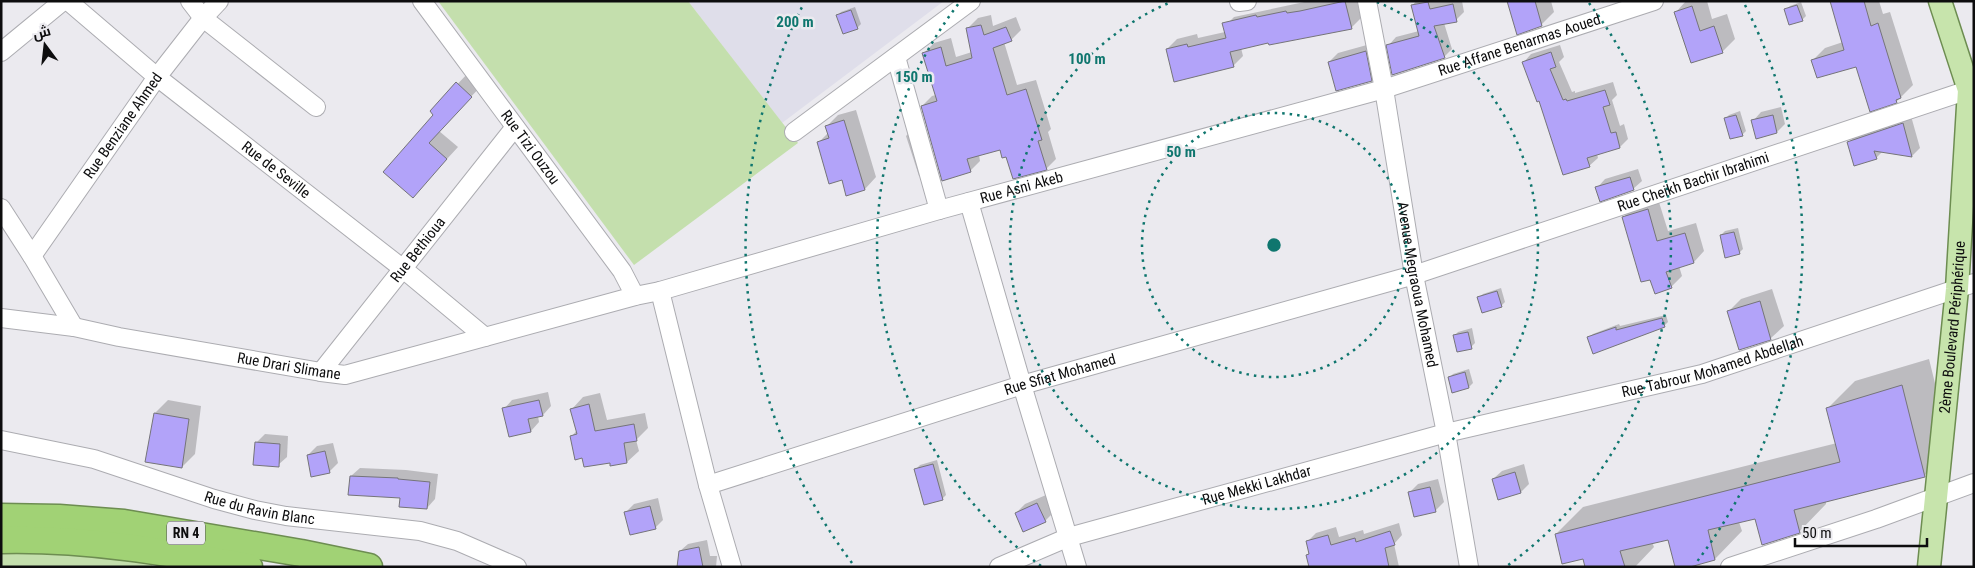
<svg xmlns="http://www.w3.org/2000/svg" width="1975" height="568" font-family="'Roboto Condensed',Cairo,sans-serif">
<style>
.built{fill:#dfdeea}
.green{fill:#c4dfad}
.shadow{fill:#0003}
.building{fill:#b2a3f9;stroke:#757479}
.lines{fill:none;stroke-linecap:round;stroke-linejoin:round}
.minor-casing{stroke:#acacb1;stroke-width:20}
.major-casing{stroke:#6d8d51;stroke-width:25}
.highway-casing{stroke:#6d8d51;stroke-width:29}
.minor{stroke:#fff;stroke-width:18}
.major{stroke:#c7e4ac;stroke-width:22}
.highway{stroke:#a1d275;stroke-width:26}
.ring{fill:none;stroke:#0f766e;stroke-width:2.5;stroke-dasharray:2.5 5}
.labels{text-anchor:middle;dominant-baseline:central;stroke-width:5;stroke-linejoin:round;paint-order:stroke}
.shield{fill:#ebeaef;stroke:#504f52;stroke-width:1}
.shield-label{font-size:14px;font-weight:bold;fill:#0d0d0e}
.street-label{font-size:15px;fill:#0d0d0e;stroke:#ebeaef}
.centre{fill:#0f766e;stroke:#ebeaef;stroke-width:2.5}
.ring-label{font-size:15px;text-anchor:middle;font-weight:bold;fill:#0f766e;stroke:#ebeaef;stroke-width:5;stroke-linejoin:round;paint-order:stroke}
</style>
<rect width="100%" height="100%" fill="#ebeaef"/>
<polygon class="built" points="688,1 944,1 782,123"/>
<g class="green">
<polygon points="438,1 688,1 798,143 634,265"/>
<polygon points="29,547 150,562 153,567 1,567 1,549"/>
</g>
<g class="shadow">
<polygon points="1309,1 1357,1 1361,18 1351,28 1241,48 1243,56 1233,66 1167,49 1177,39 1197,34 1198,38 1225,32 1224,27 1234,17"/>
<polygon points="1416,1 1462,1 1464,12 1456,20 1444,23 1452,49 1444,57 1388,46 1396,37 1419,31 1412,6"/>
<polygon points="1509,1 1551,1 1554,12 1541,25"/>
<polygon points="1686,1 1707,1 1712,19 1727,14 1735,39 1722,52 1676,12"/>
<polygon points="1831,1 1879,1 1883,14 1890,12 1913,85 1896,102 1857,65 1813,60 1825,48 1843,42"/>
<polygon points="1801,2 1806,16 1802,20 1786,10 1790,6"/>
<polygon points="855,7 861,24 857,28 837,16 841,12"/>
<polygon points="991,15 993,26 1016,17 1021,30 1011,40 1004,42 1017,85 1036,80 1051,129 1048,132 1056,159 1046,169 1007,155 1001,149 979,155 980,161 970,171 922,106 932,96 936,95 924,53 934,43 951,38 956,57 972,52 968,28 978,18"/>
<polygon points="1374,43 1380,72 1371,80 1329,62 1338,53"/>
<polygon points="1560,45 1564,57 1559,62 1572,92 1575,91 1575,93 1613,82 1617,95 1612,100 1620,126 1624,124 1628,139 1620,147 1597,154 1598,158 1589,166 1540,100 1523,63 1531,54"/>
<polygon points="469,72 482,85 439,131 458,147 413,196 435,115 432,111"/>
<polygon points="1781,107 1785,124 1777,132 1753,121 1761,112"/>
<polygon points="856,110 876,177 865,189 847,194 842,179 819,142 828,133 826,127 838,115"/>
<polygon points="1740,111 1746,131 1742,135 1725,119 1729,115"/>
<polygon points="1911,116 1920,148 1912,156 1883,151 1876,158 1849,142 1857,134"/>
<polygon points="919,123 931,164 919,176 906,136"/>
<polygon points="1638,169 1642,181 1633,189 1597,188 1605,179"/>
<polygon points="1658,199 1668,231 1696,223 1704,251 1694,262 1679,266 1682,276 1671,287 1624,217 1634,206"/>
<polygon points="1738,228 1743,249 1739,253 1721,235 1725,231"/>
<polygon points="1501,288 1505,302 1501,306 1479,298 1483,294"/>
<polygon points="1772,289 1784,326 1771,338 1740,349 1728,312 1741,299"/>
<polygon points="1666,315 1668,322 1664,326 1589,338 1593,334 1619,324 1620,326"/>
<polygon points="1472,328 1475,343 1471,347 1454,336 1458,332"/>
<polygon points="1929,359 1951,448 1924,476 1826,501 1826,504 1799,532 1756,518 1739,522 1742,531 1715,559 1668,538 1652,542 1654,547 1635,567 1587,567 1584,558 1556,534 1583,507 1837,443 1828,408 1855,381"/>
<polygon points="1469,369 1473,383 1469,387 1449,378 1453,374"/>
<polygon points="548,392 551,406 543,415 538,416 539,422 531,431 504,409 512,400"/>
<polygon points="600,393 607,420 645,413 648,428 636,440 639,451 627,462 583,457 572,436 577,430 572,409 583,397"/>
<polygon points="168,400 201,406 195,454 182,467 155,413"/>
<polygon points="265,434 288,436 287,457 278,465 256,443"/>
<polygon points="333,443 338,463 329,472 308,455 317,446"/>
<polygon points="937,460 946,495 942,499 916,469 920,465"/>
<polygon points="1524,464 1529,484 1521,492 1493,479 1502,471"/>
<polygon points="360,468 406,470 438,474 435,499 427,508 351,476"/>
<polygon points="1438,479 1444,502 1435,511 1409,493 1418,484"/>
<polygon points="1046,495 1054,512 1045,521 1016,513 1025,504"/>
<polygon points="658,498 663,520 655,528 626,512 634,504"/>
<polygon points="1399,523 1402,535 1394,544 1399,567 1310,567 1307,556 1310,552 1307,542 1316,533 1336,527 1339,537 1363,530 1364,534"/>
<polygon points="707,540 710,556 717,556 716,567 679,567 680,551 688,544"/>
</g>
<g class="building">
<polygon points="1345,1 1352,29 1269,45 1268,43 1230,52 1234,67 1174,82 1166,49 1187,44 1188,47 1226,38 1222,23 1256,15 1257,17 1286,11 1287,13 1300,11"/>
<polygon points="1507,1 1535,1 1542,26 1517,35"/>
<polygon points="1830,1 1864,1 1871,26 1878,23 1901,98 1896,100 1897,103 1870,112 1856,67 1817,78 1811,60 1844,50"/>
<polygon points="1428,2 1430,9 1453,4 1457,22 1434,26 1445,58 1392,75 1386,45 1419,36 1411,5"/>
<polygon points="1797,5 1803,21 1789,25 1784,9"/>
<polygon points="1692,6 1700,31 1714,26 1723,53 1691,63 1674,12"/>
<polygon points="851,10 858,29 843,34 836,15"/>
<polygon points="981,25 984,35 1006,27 1012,41 993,48 1007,95 1026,89 1042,140 1038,141 1047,170 1013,179 1006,157 1002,158 1000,150 967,159 971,172 942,181 921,106 937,101 922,53 941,47 946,66 972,58 966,28"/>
<polygon points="1366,51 1372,81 1336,91 1328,62"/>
<polygon points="1551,52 1556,67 1550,69 1563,100 1566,99 1567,101 1605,90 1610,105 1603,107 1611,133 1616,132 1620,148 1587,158 1590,167 1563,175 1539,101 1537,102 1522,62"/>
<polygon points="456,82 472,97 429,143 447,159 413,198 383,172 433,115 430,111"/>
<polygon points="1736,115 1743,136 1730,139 1724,118"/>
<polygon points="1773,115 1777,133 1756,139 1751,120"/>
<polygon points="844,120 865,190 846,196 842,180 829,184 817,142 829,138 825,126"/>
<polygon points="1903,123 1912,157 1874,151 1877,159 1854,166 1847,142"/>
<polygon points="1630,177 1634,190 1600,202 1595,187"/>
<polygon points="1648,209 1657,241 1685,233 1694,263 1666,272 1672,288 1655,294 1650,280 1641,282 1622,217"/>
<polygon points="1734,232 1740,254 1725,258 1720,235"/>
<polygon points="1497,291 1502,307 1482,313 1477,297"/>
<polygon points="1760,301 1771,340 1739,350 1727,311"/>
<polygon points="1662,318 1665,327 1593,354 1587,337 1616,327 1616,330"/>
<polygon points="1468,332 1472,349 1457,352 1453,335"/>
<polygon points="1465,372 1469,388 1452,393 1448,377"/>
<polygon points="1902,385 1925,477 1794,510 1800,533 1762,545 1755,519 1708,530 1715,560 1690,567 1675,567 1668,540 1620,551 1625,567 1585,567 1583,559 1562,564 1555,534 1840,462 1826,408"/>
<polygon points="539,400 543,416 528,419 531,432 509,437 502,408"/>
<polygon points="589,404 595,431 634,424 637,441 624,443 627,463 610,466 610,463 584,467 582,458 575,460 570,436 577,434 570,409"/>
<polygon points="154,413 189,419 182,468 145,462"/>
<polygon points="255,442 280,444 279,467 253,465"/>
<polygon points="325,451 330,473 311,477 307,455"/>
<polygon points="933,464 943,500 924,505 914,469"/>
<polygon points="1515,472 1521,493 1498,500 1492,479"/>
<polygon points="350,476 398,478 398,479 430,482 427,509 399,507 400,498 348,495"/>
<polygon points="1430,487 1436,512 1414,517 1408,492"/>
<polygon points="1037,503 1046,522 1023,532 1015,513"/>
<polygon points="650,506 656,529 630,535 624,512"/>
<polygon points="1390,531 1395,545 1385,548 1389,567 1309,567 1306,555 1309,554 1306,541 1328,535 1331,545 1355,538 1356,542"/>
<polygon points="699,547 703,567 677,567 679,551"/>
</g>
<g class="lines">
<defs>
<g id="minor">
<path id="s1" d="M 68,1 L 157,77 L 402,268 L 485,337"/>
<polyline points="190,1 203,18 316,107"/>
<path id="s2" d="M 422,1 L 622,271 L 635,296"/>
<path id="s3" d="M 1367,1 L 1384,89 L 1414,275 L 1446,433 L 1469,567"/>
<polyline points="1239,2 1247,1"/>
<polyline points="1,52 63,1"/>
<polyline points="896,57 939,210"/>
<polyline points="794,132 971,1"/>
<polyline points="969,202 1022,385 1077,567"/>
<polyline points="1,208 32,256 74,327"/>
<path id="s4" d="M 32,256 L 157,77 L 203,18 L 219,1"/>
<polyline points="660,291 708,485 732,567"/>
<path id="s5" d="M 1,318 L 74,327 L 119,337 L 321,372 L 345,375 L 635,296 L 660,291 L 939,210 L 1384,89 L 1654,1"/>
<path id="s6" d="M 321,372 L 515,127"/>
<path id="s7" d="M 1,440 L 94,459 L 214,499 L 255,510 L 286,516 L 420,531 L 457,541 L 517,567"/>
<path id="s8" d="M 708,485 L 1022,385 L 1414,275 L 1974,88"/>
<path id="s9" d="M 999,567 L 1069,537 L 1446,433 L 1702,374 L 1974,283"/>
<polyline points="1730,567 1876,519 1974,483"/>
</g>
<g id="major">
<path id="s10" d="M 1929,567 L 1957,289 L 1969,90 L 1940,1"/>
</g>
<g id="highway">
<polyline points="1,517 59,518 124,523 301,553 369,567"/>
<path d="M 1,540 C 85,538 167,552 249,567"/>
</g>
</defs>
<use href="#minor" class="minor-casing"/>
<use href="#major" class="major-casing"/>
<use href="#highway" class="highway-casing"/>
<use href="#minor" class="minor"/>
<use href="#major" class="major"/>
<use href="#highway" class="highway"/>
</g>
<g class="ring">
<circle cx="1274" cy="245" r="132"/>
<path d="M1377 2A264 264 0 1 1 1171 2"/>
<path d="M1041 566A397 397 0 0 1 959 3M1589 3A397 397 0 0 1 1507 566"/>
<path d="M852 563A529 529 0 0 1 803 5M1745 5A529 529 0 0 1 1696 563"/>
</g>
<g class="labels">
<rect class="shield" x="167" y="521.5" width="38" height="23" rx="4"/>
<g class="shield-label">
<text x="186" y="533">RN 4</text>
</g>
<g class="street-label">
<text stroke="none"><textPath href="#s5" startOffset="1569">Rue Affane Benarmas Aoued</textPath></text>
<text stroke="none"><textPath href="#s4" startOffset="159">Rue Benziane Ahmed</textPath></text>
<text stroke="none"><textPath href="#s2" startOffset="182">Rue Tizi Ouzou</textPath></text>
<text stroke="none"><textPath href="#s1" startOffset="268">Rue de Seville</textPath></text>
<text stroke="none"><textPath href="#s8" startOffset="1031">Rue Cheikh Bachir Ibrahimi</textPath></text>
<text stroke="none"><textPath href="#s5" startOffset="1051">Rue Asni Akeb</textPath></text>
<text stroke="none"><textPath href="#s6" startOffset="156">Rue Bethioua</textPath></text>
<text stroke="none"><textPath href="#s3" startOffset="288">Avenue Megraoua Mohamed</textPath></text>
<text stroke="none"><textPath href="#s10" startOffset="241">2ème Boulevard Périphérique</textPath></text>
<text stroke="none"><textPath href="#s5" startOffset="292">Rue Drari Slimane</textPath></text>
<text stroke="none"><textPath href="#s9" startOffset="742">Rue Tabrour Mohamed Abdellah</textPath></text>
<text stroke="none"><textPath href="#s8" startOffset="369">Rue Sfiat Mohamed</textPath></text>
<text stroke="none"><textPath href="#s9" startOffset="271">Rue Mekki Lakhdar</textPath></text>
<text stroke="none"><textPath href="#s7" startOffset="268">Rue du Ravin Blanc</textPath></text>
</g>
</g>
<circle cx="1274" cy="245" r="8" class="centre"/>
<g class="ring-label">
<text x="795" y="27">200 m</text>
<text x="1087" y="64">100 m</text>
<text x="914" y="82">150 m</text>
<text x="1181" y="157">50 m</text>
</g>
<rect width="1975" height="568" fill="none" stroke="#0d0d0e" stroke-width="5"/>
<g transform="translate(45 45) rotate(345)" stroke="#ebeaef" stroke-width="4" paint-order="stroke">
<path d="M0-4L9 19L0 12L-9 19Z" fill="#0d0d0e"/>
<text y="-8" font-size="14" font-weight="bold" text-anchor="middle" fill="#0d0d0e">ش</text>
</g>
<path d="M1795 538v8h132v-8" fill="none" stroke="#0d0d0e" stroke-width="2.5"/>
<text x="1802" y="538" font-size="15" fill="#0d0d0e" stroke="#ebeaef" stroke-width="4" paint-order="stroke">50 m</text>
</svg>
